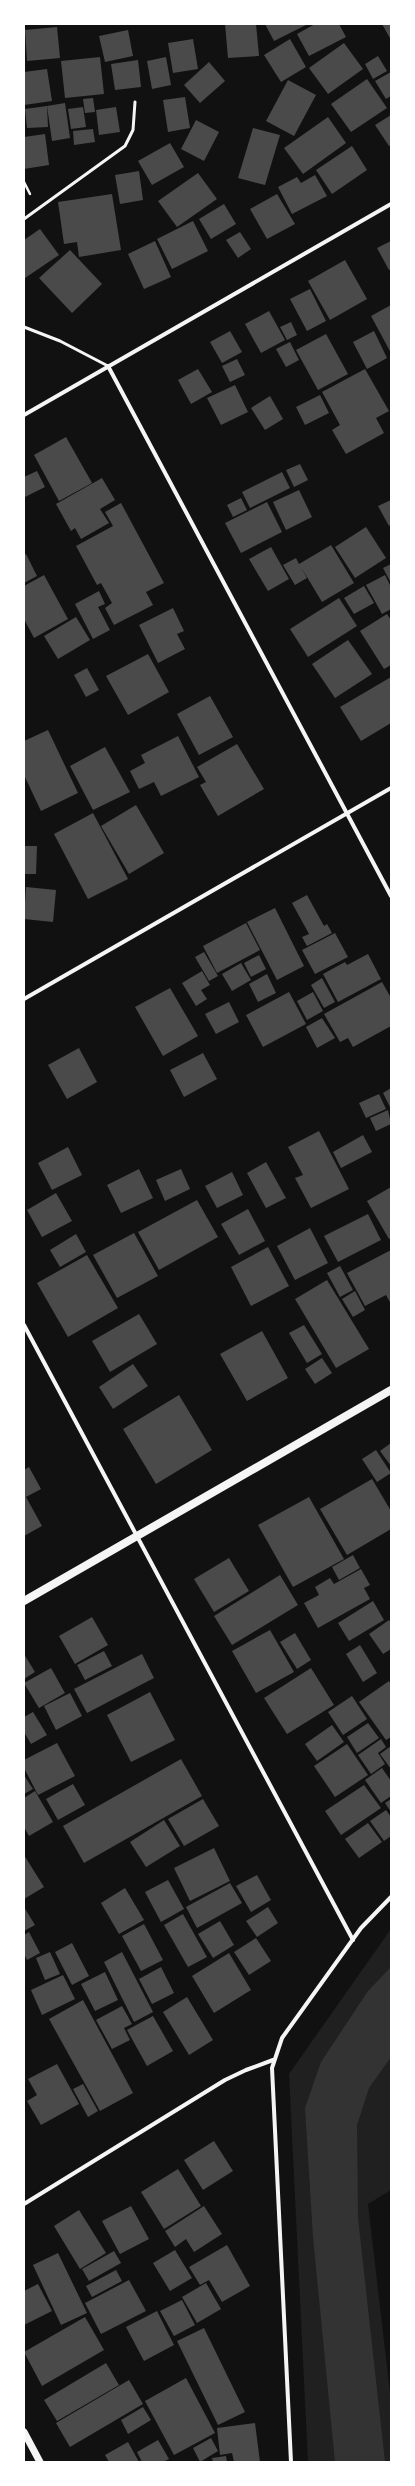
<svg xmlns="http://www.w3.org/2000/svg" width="415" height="2486" font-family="Ubuntu,sans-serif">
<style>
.green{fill:#202020}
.water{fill:#333}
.building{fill:#4a4a4a}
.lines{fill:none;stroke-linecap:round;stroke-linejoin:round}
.path{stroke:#f5f5f5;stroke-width:2.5}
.service{stroke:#f5f5f5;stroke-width:3}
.minor{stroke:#f5f5f5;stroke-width:4}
.tertiary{stroke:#f5f5f5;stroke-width:7}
.secondary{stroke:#f5f5f5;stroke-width:8}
</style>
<rect width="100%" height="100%" fill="#111"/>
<polygon class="green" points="391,1929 391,2190 368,2204 391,2401 391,2462 308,2462 289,2074"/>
<polygon class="water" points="391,1967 391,2057 369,2088 357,2125 358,2218 385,2462 335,2462 313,2237 305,2108 321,2062 368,1991"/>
<g class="building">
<polygon points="225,24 256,24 259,56 228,58"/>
<polygon points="265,24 308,24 274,41"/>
<polygon points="315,24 339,24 346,37 309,56 297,34"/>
<polygon points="382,24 391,24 391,40"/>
<polygon points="57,27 60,58 27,61 25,30"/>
<polygon points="128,30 133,56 105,62 99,36"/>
<polygon points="193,39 198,69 173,73 168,43"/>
<polygon points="290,39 306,67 281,82 264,55"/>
<polygon points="344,43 363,69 328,94 309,68"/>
<polygon points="378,56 387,71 373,79 365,64"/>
<polygon points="100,57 104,94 65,98 61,61"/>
<polygon points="166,57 171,85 152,89 147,61"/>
<polygon points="138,60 141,87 115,90 111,64"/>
<polygon points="209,62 225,81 200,103 184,85"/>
<polygon points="47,69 52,101 24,105 24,72"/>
<polygon points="391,72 391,96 386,99 375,81"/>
<polygon points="367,79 387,108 351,132 331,104"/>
<polygon points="288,80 316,95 294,136 266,121"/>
<polygon points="185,97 190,128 168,132 163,100"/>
<polygon points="93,98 95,112 85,113 83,99"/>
<polygon points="65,103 70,138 52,141 47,106"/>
<polygon points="47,106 48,127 27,128 25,109"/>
<polygon points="83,107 86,127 71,129 68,109"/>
<polygon points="116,107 120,132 99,135 96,110"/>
<polygon points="391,115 391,145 389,146 375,125"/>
<polygon points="328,117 346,143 303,174 284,148"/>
<polygon points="196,120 219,132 204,161 181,149"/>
<polygon points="253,128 280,135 265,185 238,178"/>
<polygon points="93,129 95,142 74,145 73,131"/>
<polygon points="45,134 49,165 24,169 24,137"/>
<polygon points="170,143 184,167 152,185 138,161"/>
<polygon points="352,146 367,170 332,194 316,170"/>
<polygon points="139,171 143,200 120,204 115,175"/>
<polygon points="198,173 217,199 177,227 158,201"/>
<polygon points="315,175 327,196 292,214 278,187 297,177 301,183"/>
<polygon points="112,194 121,250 79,257 77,242 64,244 58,202"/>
<polygon points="277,194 295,224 267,239 250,209"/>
<polygon points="224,204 236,224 211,239 199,219"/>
<polygon points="193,221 208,251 172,269 157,239"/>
<polygon points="40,229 59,255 25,278 24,240"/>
<polygon points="240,232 251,249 238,258 226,240"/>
<polygon points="155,241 171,277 144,289 128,254"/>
<polygon points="391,241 391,269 389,270 377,248"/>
<polygon points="70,250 102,284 72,313 39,278"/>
<polygon points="345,260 367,299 330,320 308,281"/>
<polygon points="310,289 326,321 307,331 290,299"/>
<polygon points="391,305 391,353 371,316"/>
<polygon points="269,311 285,340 261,353 245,324"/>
<polygon points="291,322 297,335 287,340 280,327"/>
<polygon points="230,331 242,352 222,363 210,342"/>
<polygon points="374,331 387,358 367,369 353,342"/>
<polygon points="326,334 348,374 318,390 296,350"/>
<polygon points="290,342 299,360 286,367 276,349"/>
<polygon points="237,359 245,375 230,382 222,366"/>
<polygon points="198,369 212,392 191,404 178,380"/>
<polygon points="365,369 389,411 376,418 384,433 346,454 332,430 340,425 322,392"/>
<polygon points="235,385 248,412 221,425 207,398"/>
<polygon points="320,395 329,413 305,425 296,407"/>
<polygon points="270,396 283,419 265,430 251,408"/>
<polygon points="66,437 92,483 59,501 34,455"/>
<polygon points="300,464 308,480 294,487 286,470"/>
<polygon points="37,471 45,487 25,497 24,477"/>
<polygon points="282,472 290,488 250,508 242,492"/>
<polygon points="102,478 115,500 100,509 109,523 81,539 75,528 71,531 56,504"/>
<polygon points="299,490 312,517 286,530 273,502"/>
<polygon points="241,498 247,510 233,517 227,505"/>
<polygon points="391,500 391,524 389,526 378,506"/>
<polygon points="267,502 282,532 241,553 225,523"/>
<polygon points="121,503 164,583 146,592 153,605 114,625 105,608 112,603 101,583 97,585 76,546 113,526 105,512"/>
<polygon points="366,527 386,558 355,578 335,547"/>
<polygon points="331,545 354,583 322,602 301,567 307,578 295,585 283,565 296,558 299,564"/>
<polygon points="271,547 289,579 268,591 249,559"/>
<polygon points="26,554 37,576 24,583 24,555"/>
<polygon points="391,564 391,583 383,568"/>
<polygon points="44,575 68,619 34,638 24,619 24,586"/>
<polygon points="385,575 391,587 391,609 382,614 366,585"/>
<polygon points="364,586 374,603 354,614 344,598"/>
<polygon points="99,591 105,604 98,607 110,630 93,639 75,604"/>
<polygon points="339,598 357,626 308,657 290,629"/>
<polygon points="173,608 184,631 177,634 185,649 158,663 139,625"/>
<polygon points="387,614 391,620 391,665 384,669 360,631"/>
<polygon points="76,617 90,640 58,659 44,636"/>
<polygon points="348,640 372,674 335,698 312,664"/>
<polygon points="148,654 169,692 128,715 106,676"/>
<polygon points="87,668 99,690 86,697 74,675"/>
<polygon points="391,677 391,723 361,741 340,707"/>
<polygon points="210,696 233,737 199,755 177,714"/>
<polygon points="48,730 78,793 41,811 24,775 24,741"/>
<polygon points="178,736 199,777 161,796 154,782 139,789 130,771 145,763 141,755"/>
<polygon points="237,744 264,789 218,816 200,785 206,782 197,767"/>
<polygon points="105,747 130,792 93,810 70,766"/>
<polygon points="136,805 164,853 129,874 101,826"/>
<polygon points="93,813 128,879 88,899 54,834"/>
<polygon points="24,846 37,846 36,874 24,874"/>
<polygon points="26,887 56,890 53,922 24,919"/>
<polygon points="307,895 324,926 327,924 332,933 307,946 302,937 309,934 292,903"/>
<polygon points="275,908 304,966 277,980 247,922"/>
<polygon points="246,923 260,950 217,973 203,946"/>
<polygon points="335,933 348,957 315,974 302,950"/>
<polygon points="204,952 218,976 209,981 195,957"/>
<polygon points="368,954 381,979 338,1002 323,974 345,962 347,965"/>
<polygon points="259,955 266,969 251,977 244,963"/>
<polygon points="241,963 251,980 232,991 222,974"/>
<polygon points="202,971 210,985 201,990 207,999 196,1006 182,983"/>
<polygon points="267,974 276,993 258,1002 249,984"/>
<polygon points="322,978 335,1002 324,1008 311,985"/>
<polygon points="382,982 391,998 391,1026 353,1047 348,1038 340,1042 324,1014"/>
<polygon points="170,988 198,1036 163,1056 135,1007"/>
<polygon points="289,992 306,1024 263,1047 246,1015"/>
<polygon points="313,992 323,1011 307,1020 297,1001"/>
<polygon points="229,1002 239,1022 216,1034 205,1014"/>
<polygon points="322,1018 335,1038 317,1048 306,1027"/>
<polygon points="79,1048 97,1082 67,1099 48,1065"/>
<polygon points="203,1053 217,1079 184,1097 170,1070"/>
<polygon points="391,1088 391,1109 383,1093"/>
<polygon points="379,1094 386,1109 366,1118 359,1103"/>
<polygon points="388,1110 391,1124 376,1131 370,1118"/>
<polygon points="319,1131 349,1189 311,1208 295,1178 303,1175 288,1147"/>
<polygon points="363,1135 372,1152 341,1168 333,1152"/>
<polygon points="68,1147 82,1175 52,1190 38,1163"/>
<polygon points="266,1162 286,1198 266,1208 247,1173"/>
<polygon points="139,1169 153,1198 121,1213 107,1185"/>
<polygon points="181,1169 190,1189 165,1201 156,1180"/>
<polygon points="232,1172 243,1195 217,1208 205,1186"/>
<polygon points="391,1187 391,1238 389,1239 367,1201"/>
<polygon points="56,1193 72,1221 42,1237 27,1210"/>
<polygon points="197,1200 218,1237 159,1270 138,1232"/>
<polygon points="248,1209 265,1241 239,1255 221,1224"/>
<polygon points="368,1214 381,1240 338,1262 324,1236"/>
<polygon points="310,1228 328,1263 295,1280 277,1246"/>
<polygon points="134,1233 158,1276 117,1298 93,1255"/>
<polygon points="76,1234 86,1252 60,1267 50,1250"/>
<polygon points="268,1247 289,1286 251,1306 231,1267"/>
<polygon points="391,1250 391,1304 386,1295 365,1306 347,1273"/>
<polygon points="87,1255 118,1308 68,1337 37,1283"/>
<polygon points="340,1266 353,1290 340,1297 327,1273"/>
<polygon points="327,1280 369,1349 336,1368 295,1299"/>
<polygon points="355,1291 365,1310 353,1317 342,1299"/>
<polygon points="139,1314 157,1344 110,1372 92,1341"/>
<polygon points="304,1325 322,1354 307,1363 289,1333"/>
<polygon points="262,1331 288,1378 247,1401 220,1354"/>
<polygon points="322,1358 332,1373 315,1384 305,1369"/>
<polygon points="133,1364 148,1386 113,1409 99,1387"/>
<polygon points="179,1395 212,1450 156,1484 123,1429"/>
<polygon points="391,1443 391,1466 380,1451"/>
<polygon points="376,1450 391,1473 377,1482 362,1459"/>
<polygon points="29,1467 41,1489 26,1497 42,1526 24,1536 24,1470"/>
<polygon points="372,1479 391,1511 391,1529 347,1555 320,1509"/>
<polygon points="309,1497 344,1559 293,1587 258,1525"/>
<polygon points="353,1555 360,1568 339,1580 332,1567"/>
<polygon points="229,1558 249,1591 214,1612 194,1579"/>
<polygon points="361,1569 370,1585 364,1588 370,1599 318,1628 304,1603 319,1595 315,1587 330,1578 334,1584"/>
<polygon points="280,1575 298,1605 232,1645 214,1616"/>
<polygon points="373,1601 384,1620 349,1641 338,1623"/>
<polygon points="92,1617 108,1645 75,1664 59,1636"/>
<polygon points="389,1620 391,1623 391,1649 383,1654 369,1634"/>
<polygon points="270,1630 294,1672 256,1693 232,1651"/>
<polygon points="295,1633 311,1660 297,1669 280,1642"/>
<polygon points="360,1645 377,1673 363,1682 346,1654"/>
<polygon points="104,1651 112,1666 85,1680 77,1665"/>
<polygon points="24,1654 35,1672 24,1679"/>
<polygon points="142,1654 154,1678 87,1713 74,1689"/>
<polygon points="51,1668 65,1693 39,1708 24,1683"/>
<polygon points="311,1668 334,1705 287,1734 264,1698"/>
<polygon points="389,1681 391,1685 391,1737 386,1740 359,1702"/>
<polygon points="150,1692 175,1740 131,1762 107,1715"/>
<polygon points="70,1693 82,1716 56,1730 44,1706"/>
<polygon points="352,1696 367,1719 343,1735 328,1712"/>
<polygon points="33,1712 47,1735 31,1744 24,1732 24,1717"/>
<polygon points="368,1723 379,1738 357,1753 347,1737"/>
<polygon points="332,1725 344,1742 317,1761 305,1744"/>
<polygon points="381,1739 386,1747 378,1753 385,1764 371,1774 358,1755"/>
<polygon points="57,1743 75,1776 38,1795 24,1768 24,1760"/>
<polygon points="347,1744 368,1775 335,1797 314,1766"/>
<polygon points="391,1746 391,1769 380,1754"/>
<polygon points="181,1759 202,1796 84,1863 63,1826"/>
<polygon points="382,1768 391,1781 391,1796 381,1803 365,1780"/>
<polygon points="24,1775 33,1789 24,1794"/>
<polygon points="73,1784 85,1805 58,1820 46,1799"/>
<polygon points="364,1785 381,1808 341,1835 325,1811"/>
<polygon points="35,1791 53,1822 29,1836 24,1827 24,1798"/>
<polygon points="203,1799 219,1826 184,1846 168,1819"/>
<polygon points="391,1799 391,1812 385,1803"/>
<polygon points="386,1810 391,1817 391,1836 384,1841 370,1821"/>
<polygon points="164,1820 180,1846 146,1867 130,1842"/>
<polygon points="368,1823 382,1842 359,1858 345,1839"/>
<polygon points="214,1848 230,1881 190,1901 174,1868"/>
<polygon points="24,1855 44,1887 24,1899"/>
<polygon points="257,1875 271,1900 251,1912 236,1886"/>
<polygon points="168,1880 184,1909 161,1922 145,1892"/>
<polygon points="230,1883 242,1903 197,1928 186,1907"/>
<polygon points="125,1888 144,1920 119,1934 101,1903"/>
<polygon points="24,1907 35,1925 24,1931"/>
<polygon points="268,1907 278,1923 257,1937 246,1921"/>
<polygon points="183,1914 207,1957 188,1967 164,1925"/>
<polygon points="220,1921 234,1945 213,1958 198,1934"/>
<polygon points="144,1924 163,1960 141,1971 122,1936"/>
<polygon points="29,1932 40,1953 27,1960 24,1954 24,1935"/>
<polygon points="256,1938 271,1961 249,1975 234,1952"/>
<polygon points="72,1943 89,1976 72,1985 55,1952"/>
<polygon points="50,1952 60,1974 45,1980 36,1958"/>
<polygon points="122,1952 153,2012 134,2022 104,1962"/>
<polygon points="229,1953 251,1990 214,2013 192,1976"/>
<polygon points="161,1967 174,1993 152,2004 139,1979"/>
<polygon points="105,1972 118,2000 95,2011 81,1984"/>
<polygon points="63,1975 75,1999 42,2015 31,1990"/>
<polygon points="187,1997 213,2040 189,2055 163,2012"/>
<polygon points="83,2000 133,2093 100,2111 49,2019"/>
<polygon points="122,2006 132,2024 124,2028 130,2040 112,2049 96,2020"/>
<polygon points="153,2016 173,2051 147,2066 127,2030"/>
<polygon points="57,2064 79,2104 41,2125 27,2101 37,2095 28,2079"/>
<polygon points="83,2084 98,2111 88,2117 73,2089"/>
<polygon points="214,2141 233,2171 203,2190 184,2160"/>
<polygon points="178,2169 201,2206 164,2229 141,2192"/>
<polygon points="131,2206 149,2239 120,2254 102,2221"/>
<polygon points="204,2206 222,2234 194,2252 186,2239 175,2247 165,2231"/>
<polygon points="79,2210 106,2253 80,2269 54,2226"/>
<polygon points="227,2245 250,2286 222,2302 209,2280 200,2285 189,2267"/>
<polygon points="175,2250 192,2278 170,2291 153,2263"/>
<polygon points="114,2251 121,2263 89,2281 82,2269"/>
<polygon points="58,2253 87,2313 61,2325 33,2265"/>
<polygon points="116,2270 122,2281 92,2297 86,2286"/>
<polygon points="129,2280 146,2311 101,2334 85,2303"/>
<polygon points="206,2283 221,2309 197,2323 182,2297"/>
<polygon points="38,2284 52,2311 24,2325 24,2291"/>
<polygon points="182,2300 195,2325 174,2336 160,2311"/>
<polygon points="157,2311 174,2345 144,2361 126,2327"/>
<polygon points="85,2317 104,2350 42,2386 24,2352"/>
<polygon points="204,2328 245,2412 218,2425 177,2341"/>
<polygon points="106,2363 119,2385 57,2421 44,2400"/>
<polygon points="186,2378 215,2433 174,2455 145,2401"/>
<polygon points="129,2380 143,2404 70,2447 56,2423"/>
<polygon points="143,2407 151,2420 128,2434 121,2420"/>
<polygon points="255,2423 260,2462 234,2462 232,2453 220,2455 217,2428"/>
<polygon points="211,2438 218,2451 200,2462 193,2448"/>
<polygon points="158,2440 169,2459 163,2462 142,2462 137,2452"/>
<polygon points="128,2442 139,2462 109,2462 105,2455"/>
<polygon points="226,2456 227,2462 213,2462 212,2458"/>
</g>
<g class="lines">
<polyline class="path" points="24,182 30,194"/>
<g class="service">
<polyline points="24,219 125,146 133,130 135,102"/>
<polyline points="24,327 60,341 108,366"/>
</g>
<g class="minor">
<polyline points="108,366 391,896"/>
<polyline points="24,415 391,204"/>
<polyline points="24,999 391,788"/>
<polyline points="24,1325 353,1940"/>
<polyline points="24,2204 225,2080 246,2070 273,2060"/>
<polyline points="291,2462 272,2068 282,2038 361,1928 391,1897"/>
</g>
<polyline class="tertiary" points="24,2432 40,2462"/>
<polyline class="secondary" points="24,1601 391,1390"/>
</g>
<rect width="415" height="2486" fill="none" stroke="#ffffff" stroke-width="50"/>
</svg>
